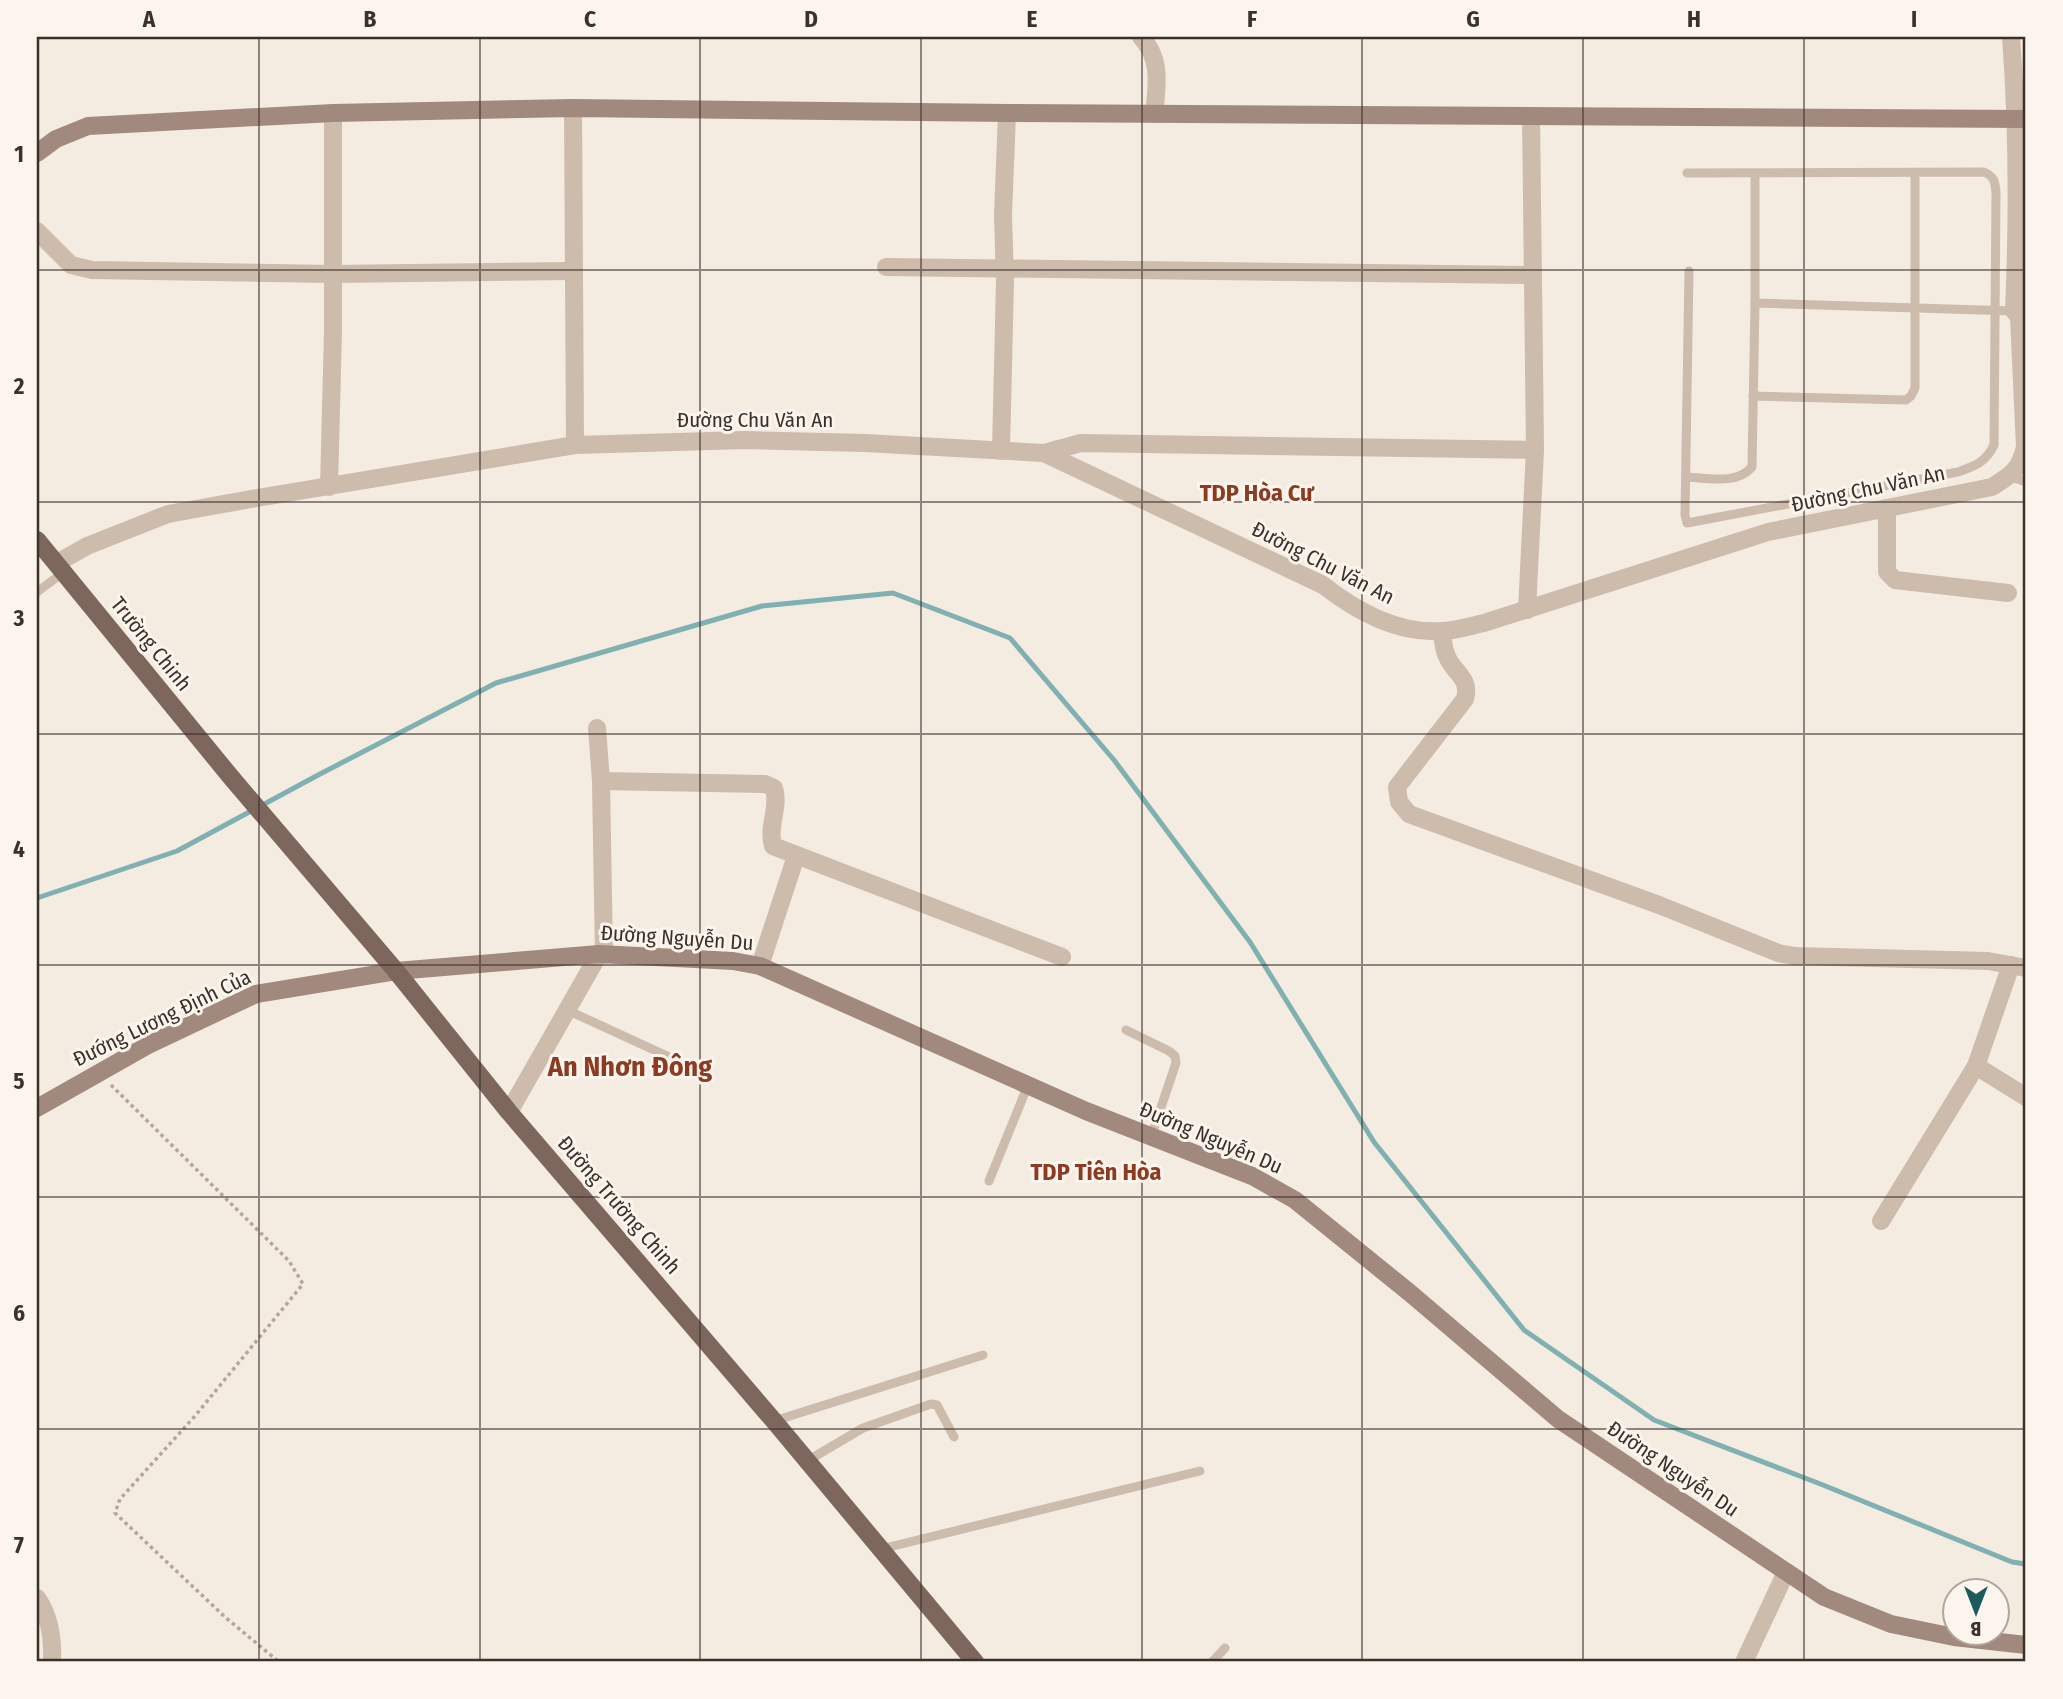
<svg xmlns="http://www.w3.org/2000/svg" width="2063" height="1699" font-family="'Fira Sans Condensed',sans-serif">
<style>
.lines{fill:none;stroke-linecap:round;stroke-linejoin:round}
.stream{stroke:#7fb0b2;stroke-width:5}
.path{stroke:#b9a596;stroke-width:3.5;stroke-dasharray:3.5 3.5;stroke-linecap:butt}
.lane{stroke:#cdbbac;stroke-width:9}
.street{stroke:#cdbbac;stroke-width:18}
.secondary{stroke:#a18a7d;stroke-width:18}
.primary{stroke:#7d675c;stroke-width:18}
.grid{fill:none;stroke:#3b302b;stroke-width:2;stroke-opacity:0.55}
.labels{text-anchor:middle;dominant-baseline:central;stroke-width:6;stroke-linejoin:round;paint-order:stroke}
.street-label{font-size:21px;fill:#3b302b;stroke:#fbf5ee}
.quarter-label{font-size:24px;font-weight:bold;fill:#8c3b22;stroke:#fbf5ee}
.district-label{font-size:28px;font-weight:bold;fill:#8c3b22;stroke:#fbf5ee}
.neatline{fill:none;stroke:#3b302b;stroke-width:2.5}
.grid-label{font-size:23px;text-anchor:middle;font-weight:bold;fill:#3b302b}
</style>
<rect width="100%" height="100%" fill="#f4ebe1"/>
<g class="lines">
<polyline class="stream" points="37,898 177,851 320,774 496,683 762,606 893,593 1010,638 1114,760 1250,942 1374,1142 1524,1330 1654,1420 1823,1485 2012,1562 2026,1564"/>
<polyline class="path" points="111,1085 289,1261 303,1284 195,1416 120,1499 115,1513 225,1617 279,1662"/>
<g class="lane">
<path d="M 1687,173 L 1984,172 C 1995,177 1995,182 1996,193 L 1994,445 C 1986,462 1975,466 1958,472 L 1687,523 L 1685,515 L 1689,271"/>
<polyline points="1755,303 2014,311"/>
<polyline points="1753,396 1906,400 1911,396 1915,388 1915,174"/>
<polyline points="2009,476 2026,482"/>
<path d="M 1686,477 C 1708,478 1737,485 1752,467 L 1755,303 L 1755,174"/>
<polyline points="37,592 64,572"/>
<polyline points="567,1010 678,1061"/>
<polyline points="1126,1030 1169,1051 1175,1056 1176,1063 1151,1137"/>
<polyline points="989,1181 1028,1085"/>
<polyline points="774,1421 983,1355"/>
<polyline points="807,1461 863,1428 931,1404 937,1405 954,1437"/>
<polyline points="881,1549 1200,1471"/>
<polyline points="1212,1662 1225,1648"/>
</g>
<g class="street">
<path d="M 1141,37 C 1162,59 1157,86 1154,114"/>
<polyline points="573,108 575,445"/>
<polyline points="37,231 71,265 92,270 333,274 574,271"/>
<polyline points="886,267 1533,275"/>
<polyline points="1001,451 1005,281 1003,215 1007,113"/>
<polyline points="1044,453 1081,443 1535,450"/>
<polyline points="329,487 333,331 333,113"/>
<polyline points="1887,508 1887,572 1895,580 2008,593"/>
<path d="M 57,563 L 87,546 L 168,514 L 251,499 L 575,445 L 745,440 L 865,443 L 1044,453 L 1323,585 C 1356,611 1396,634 1441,631 C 1455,631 1470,626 1484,623 L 1768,532 L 1992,487 C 2011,475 2020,470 2025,447 L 2019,317 L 2014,311 C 2018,219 2018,129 2011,37"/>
<polyline points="1527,610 1535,450 1531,116"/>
<path d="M 1442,631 C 1443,638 1443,647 1446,654 C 1452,673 1471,676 1465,699 L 1397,787 L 1399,802 L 1409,814 L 1659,905 L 1778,953 L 1795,956 L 1988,961 L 2026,968"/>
<polyline points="597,728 601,781 604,955"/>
<path d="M 601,781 L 765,784 L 774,788 C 780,808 767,826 773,846 L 1062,957"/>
<polyline points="760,966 796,856"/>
<polyline points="1976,1066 2026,1097"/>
<polyline points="509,1112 599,954"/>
<polyline points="1881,1221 1976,1066 2011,965"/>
<path d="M 37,1598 C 50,1616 53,1640 52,1662"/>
<polyline points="1744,1662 1786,1572"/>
</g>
<g class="secondary">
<polyline points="37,153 56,139 88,126 333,113 573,108 1007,113 2026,119"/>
<polyline points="37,1108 150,1044 256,994 396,971 599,954 733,961 760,966 1086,1111 1252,1176 1295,1200 1410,1293 1558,1419 1824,1597 1891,1624 1954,1637 2026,1645"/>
</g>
<polyline class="primary" points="37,540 230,776 396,971 509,1112 774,1421 975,1662"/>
</g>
<path class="grid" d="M 259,37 L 259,1662M 480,37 L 480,1662M 700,37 L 700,1662M 921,37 L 921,1662M 1142,37 L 1142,1662M 1362,37 L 1362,1662M 1583,37 L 1583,1662M 1804,37 L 1804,1662M 37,270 L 2026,270M 37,502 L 2026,502M 37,734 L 2026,734M 37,965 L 2026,965M 37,1197 L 2026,1197M 37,1429 L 2026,1429"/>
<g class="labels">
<g class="street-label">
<text x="755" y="420">Đường Chu Văn An</text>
<text transform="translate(1868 489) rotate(-12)">Đường Chu Văn An</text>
<text transform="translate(1323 563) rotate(27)">Đường Chu Văn An</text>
<text transform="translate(151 644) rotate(51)">Trường Chinh</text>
<text transform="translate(677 938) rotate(4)">Đường Nguyễn Du</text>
<text transform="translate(162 1018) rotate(-26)">Đướng Lương Định Của</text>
<text transform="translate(1211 1138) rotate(23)">Đường Nguyễn Du</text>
<text transform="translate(619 1205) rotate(49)">Đường Trường Chinh</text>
<text transform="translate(1673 1469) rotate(34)">Đường Nguyễn Du</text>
</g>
<g class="quarter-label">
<text x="1257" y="493">TDP Hòa Cư</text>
<text x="1096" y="1172">TDP Tiên Hòa</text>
</g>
<g class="district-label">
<text x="630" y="1066">An Nhơn Đông</text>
</g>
</g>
<rect width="2063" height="1699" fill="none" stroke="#fbf5ee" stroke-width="77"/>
<g transform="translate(1976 1612) rotate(180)"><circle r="33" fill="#fbf5ee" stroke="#aea6a0" stroke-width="2"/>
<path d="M0-5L12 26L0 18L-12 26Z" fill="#1f5a5e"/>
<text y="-10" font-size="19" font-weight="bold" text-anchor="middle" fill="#3b302b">B</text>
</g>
<rect x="38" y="38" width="1986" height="1622" class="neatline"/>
<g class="grid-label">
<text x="149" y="27">A</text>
<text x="370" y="27">B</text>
<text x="590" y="27">C</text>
<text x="811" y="27">D</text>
<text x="1032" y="27">E</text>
<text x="1252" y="27">F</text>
<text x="1473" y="27">G</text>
<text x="1694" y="27">H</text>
<text x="1914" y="27">I</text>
<text x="19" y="162">1</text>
<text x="19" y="394">2</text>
<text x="19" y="626">3</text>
<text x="19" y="857">4</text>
<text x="19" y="1089">5</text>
<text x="19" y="1321">6</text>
<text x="19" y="1553">7</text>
</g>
</svg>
